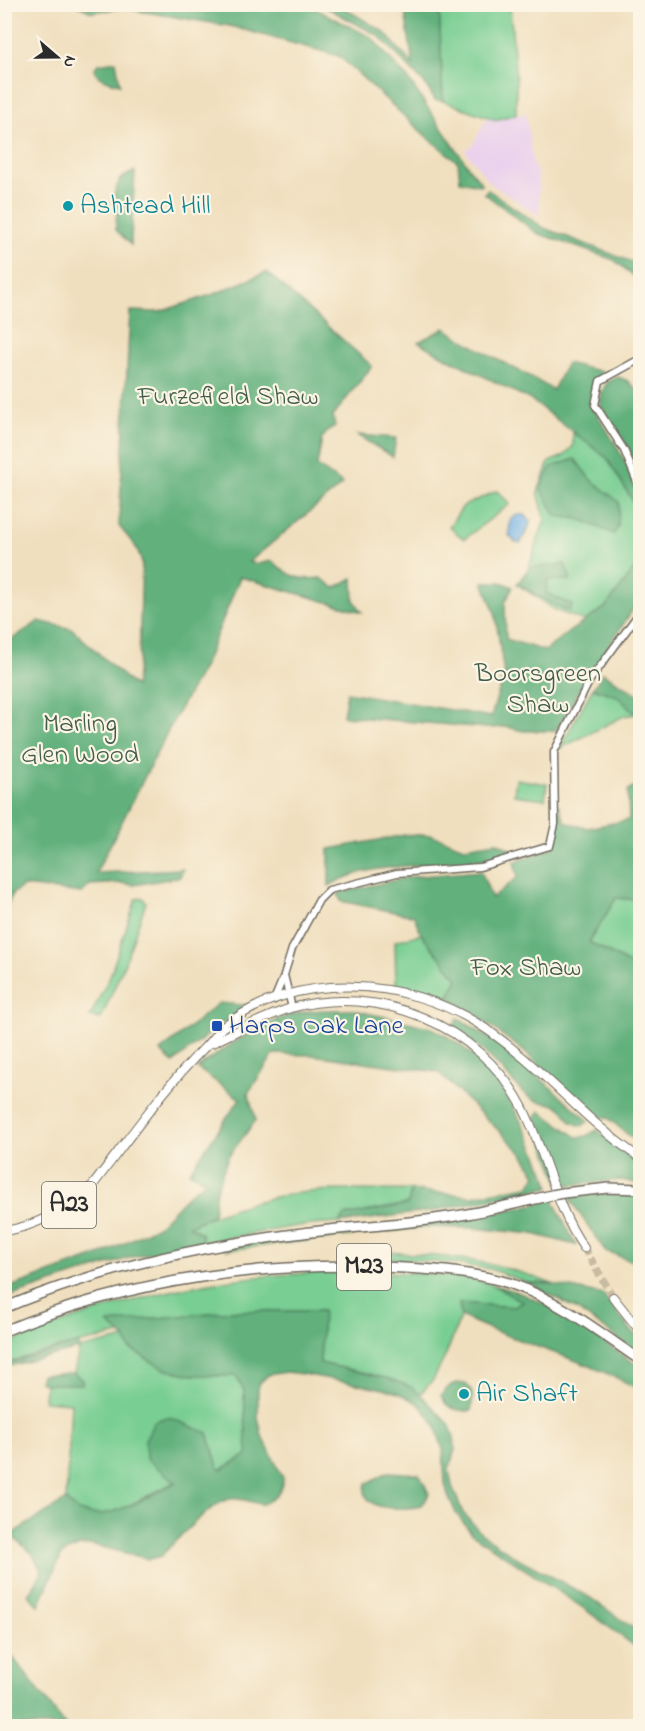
<svg xmlns="http://www.w3.org/2000/svg" width="645" height="1731" font-family="'Indie Flower',sans-serif">
<style>
.built{fill:#ead1ed}
.green{fill:#78ce93;stroke:#527c5f;stroke-width:1.5}
.forest{fill:#62b17d;stroke:#466e54;stroke-width:1.5}
.water{fill:#73b4e7;stroke:#4f7089;stroke-width:1.5}
.lines{fill:none;stroke-linecap:round;stroke-linejoin:round}
.major-tunnel{stroke:#c9bba1;stroke-width:8;stroke-dasharray:8 4;stroke-linecap:butt}
.minor-casing{stroke:#706a5e;stroke-width:9}
.major-casing{stroke:#706a5e;stroke-width:10}
.highway-casing{stroke:#706a5e;stroke-width:12}
.minor{stroke:#fff;stroke-width:6}
.major{stroke:#fff;stroke-width:8}
.highway{stroke:#fff;stroke-width:9}
.highway-bridge-casing{stroke:#706a5e;stroke-width:12;stroke-linecap:butt}
.highway-bridge{stroke:#fff;stroke-width:9}
.culture-dot{fill:#0f9aa8;stroke:#fcf5e5;stroke-width:2}
.transit-dot{fill:#1a4fb4;stroke:#fcf5e5;stroke-width:2}
.labels{text-anchor:middle;dominant-baseline:central;stroke-width:4.5;stroke-linejoin:round;paint-order:stroke}
.shield{fill:#fcf5e5;stroke:#6a6863;stroke-width:1.5}
.shield-label{font-size:26px;font-weight:bold;fill:#2b2b2b}
.culture-label{font-size:27px;fill:#0d838f;stroke:#fcf5e5;text-anchor:start}
.park-label{font-size:27px;fill:#425c4a;stroke:#fcf5e5}
.transit-label{font-size:27px;fill:#164399;stroke:#fcf5e5;text-anchor:start}
</style>
<rect width="100%" height="100%" fill="#fcf5e5"/>
<filter id="ink" filterUnits="userSpaceOnUse"><feTurbulence type="fractalNoise" baseFrequency=".0167" numOctaves="2"/><feDisplacementMap in="SourceGraphic" scale="12" xChannelSelector="R" yChannelSelector="G"/><feConvolveMatrix kernelMatrix="1 2 1 2 8 2 1 2 1" color-interpolation-filters="sRGB"/></filter>
<filter id="wash" filterUnits="userSpaceOnUse"><feTurbulence type="fractalNoise" baseFrequency=".008" numOctaves="4" result="noise"/><feDisplacementMap in="SourceGraphic" scale="24" xChannelSelector="R" yChannelSelector="G"/><feGaussianBlur stdDeviation="1.35" result="paint"/><feColorMatrix in="noise" values="0 0 0 0 0 0 0 0 0 0 0 0 0 0 0 0 0 1.4 0 .05"/><feComposite in="paint" operator="in"/></filter>
<g filter="url(#wash)">
<rect width="100%" height="100%" fill="#f0dfbe"/>
<polygon class="built" points="526,113 533,164 538,175 540,216 490,183 465,150 472,146 488,116 496,120"/>
<g class="green">
<polygon points="439,5 510,5 516,79 516,114 496,120 443,101"/>
<polygon points="573,432 607,458 640,513 639,563 605,608 585,621 557,611 517,584 527,573 545,519 538,492 549,462 564,456 573,446"/>
<polygon points="497,491 510,504 464,539 449,527 463,506"/>
<polygon points="593,688 617,696 636,714 624,716 559,749"/>
<polygon points="516,779 547,784 545,799 514,795"/>
<polygon points="143,898 146,902 126,960 101,1019 90,1017 110,976 136,899"/>
<polygon points="616,898 640,900 640,970 589,942"/>
<polygon points="421,934 459,979 448,998 396,985 395,941"/>
<path d="M 411,1190 L 408,1204 L 345,1216 L 339,1223 L 298,1226 L 203,1242 L 201,1233 L 189,1226 C 229,1208 273,1194 318,1191 C 349,1189 381,1191 411,1190 Z"/>
<polygon points="429,1224 428,1227 226,1250 229,1247 328,1233"/>
<path d="M 388,1252 C 448,1256 495,1260 552,1284 L 528,1283 L 490,1269 L 449,1263 L 364,1256 Z"/>
<path d="M 329,1272 C 381,1273 439,1269 491,1284 C 502,1288 513,1296 523,1302 L 514,1307 L 459,1303 L 461,1316 L 446,1355 L 433,1380 L 420,1394 C 392,1375 352,1371 320,1363 L 322,1311 L 230,1311 L 109,1323 L 120,1334 L 38,1353 L 5,1364 L 4,1345 C 71,1318 140,1295 210,1283 C 249,1276 289,1274 329,1272 Z"/>
<polygon points="125,1338 130,1349 193,1375 237,1376 244,1391 248,1456 221,1470 218,1467 208,1433 177,1481 118,1511 94,1515 73,1510 66,1500 71,1403 44,1401 45,1384 82,1383 82,1380 74,1373 79,1349"/>
</g>
<g class="forest">
<polygon points="76,5 308,5 371,37 408,79 469,168 482,184 479,185 460,181 458,162 428,138 339,56 230,26 121,8 92,12"/>
<polygon points="322,5 339,5 384,32 413,65 404,5 439,5 443,101 435,100 425,84 379,36"/>
<path d="M 116,61 L 120,84 C 109,82 99,80 94,69 L 98,64 Z"/>
<polygon points="135,171 131,239 131,245 116,230 117,206 114,195 120,179"/>
<polygon points="488,190 544,228 640,265 640,281 614,260 537,233 484,193"/>
<path d="M 267,272 L 372,366 L 333,416 L 335,427 L 331,428 L 322,438 L 317,466 L 343,484 L 249,562 L 257,564 L 272,561 C 290,576 298,581 321,578 L 335,588 L 353,578 L 354,600 L 362,612 L 240,577 L 205,664 L 170,727 L 96,873 L 183,869 L 180,877 L 134,885 L 122,883 L 90,885 L 82,893 L 24,886 L 13,893 L 5,911 L 5,644 L 39,621 L 72,629 L 135,687 L 139,658 L 142,562 L 136,547 L 119,526 L 130,311 L 159,312 L 214,294 Z"/>
<path d="M 445,328 C 479,352 517,368 553,390 L 567,363 L 607,373 L 597,381 L 591,405 C 609,433 640,479 640,513 L 607,458 L 531,400 L 447,358 L 418,342 Z"/>
<path d="M 618,377 L 628,381 L 640,393 L 640,475 L 628,448 L 600,405 C 602,391 603,382 618,377 Z"/>
<polygon points="357,435 396,438 393,457"/>
<polygon points="575,459 590,479 619,502 618,526 614,534 579,519 556,516 540,488 551,467"/>
<polygon points="640,556 640,599 582,686 556,731 523,731 507,727 487,728 343,716 347,692 491,717 504,674 495,613 483,582 501,582 513,587 505,603 506,639 545,651 570,631 605,608 639,563"/>
<polygon points="565,564 571,580 548,580 546,593 572,605 570,611 555,605 517,584 529,568"/>
<polygon points="603,673 640,696 640,715 636,714 617,696 593,688"/>
<polygon points="640,784 640,900 616,898 589,942 640,970 640,1127 632,1138 608,1118 597,1116 522,1050 473,1013 448,998 458,979 421,934 414,916 341,901 338,893 410,877 481,871 492,898 518,877 514,862 553,848 558,829 559,805 565,822 587,828 629,820 628,791"/>
<path d="M 405,835 L 432,835 L 464,847 L 497,842 L 517,853 C 503,855 489,859 476,861 C 429,867 369,861 329,886 L 329,849 Z"/>
<path d="M 219,1003 L 254,1006 L 221,1024 L 173,1063 L 160,1051 C 181,1036 198,1019 219,1003 Z"/>
<path d="M 354,1010 C 373,1014 393,1019 412,1023 C 419,1025 428,1026 434,1029 C 497,1060 526,1125 550,1187 L 432,1211 L 339,1223 L 345,1216 L 408,1204 L 411,1190 L 472,1196 L 529,1186 L 536,1175 L 523,1154 L 438,1072 L 312,1055 L 274,1054 L 248,1093 L 256,1120 L 228,1157 L 216,1191 L 213,1215 L 189,1226 L 201,1233 L 203,1242 L 132,1257 L 5,1298 L 5,1289 L 107,1252 L 158,1226 L 190,1193 L 206,1181 L 189,1172 L 240,1099 L 197,1068 C 231,1044 269,1015 312,1011 C 326,1009 340,1010 354,1010 Z"/>
<path d="M 458,1018 L 509,1051 L 589,1121 L 582,1126 L 571,1122 C 556,1093 544,1110 526,1095 C 517,1088 511,1079 503,1071 C 488,1054 472,1041 453,1028 Z"/>
<polygon points="540,1111 577,1137 587,1136 597,1130 620,1150 640,1163 640,1184 621,1180 560,1186 535,1118"/>
<polygon points="589,1194 640,1195 640,1264 605,1251 569,1198"/>
<polygon points="553,1200 576,1245 533,1234 473,1228 428,1227 429,1224 459,1221"/>
<polygon points="528,1283 552,1284 604,1295 628,1327 640,1339 640,1354 576,1309"/>
<path d="M 493,1285 C 549,1297 593,1336 640,1367 L 640,1390 C 584,1358 520,1345 461,1316 L 459,1303 L 514,1307 L 523,1302 Z"/>
<path d="M 230,1311 L 323,1311 L 320,1363 L 390,1379 L 411,1387 L 422,1396 L 449,1424 L 454,1437 L 455,1449 L 449,1470 L 452,1486 L 463,1513 L 482,1534 L 516,1557 L 589,1597 L 640,1633 L 640,1650 L 583,1608 L 472,1534 L 456,1513 L 448,1495 L 445,1483 L 443,1450 L 435,1424 L 419,1404 L 403,1395 L 389,1390 L 303,1374 L 286,1372 L 268,1375 L 260,1383 L 258,1388 L 258,1417 L 262,1436 L 283,1478 C 282,1491 274,1500 262,1504 C 252,1503 240,1497 230,1499 C 211,1502 175,1542 161,1556 L 149,1559 L 94,1545 L 80,1546 L 62,1554 L 39,1605 L 28,1595 L 42,1572 L 32,1553 L 10,1535 L 66,1500 C 91,1535 148,1496 176,1482 L 146,1459 L 145,1440 L 155,1421 L 168,1417 L 208,1433 L 218,1467 L 221,1470 L 247,1455 L 244,1391 L 237,1376 L 193,1375 L 166,1370 L 130,1349 L 125,1338 L 108,1323 Z"/>
<polygon points="79,1343 79,1349 5,1367 5,1364"/>
<polygon points="74,1373 82,1380 82,1384 45,1384 39,1381 41,1375"/>
<path d="M 457,1383 L 465,1384 C 475,1390 473,1401 471,1411 C 458,1411 445,1409 441,1395 L 451,1385 Z"/>
<path d="M 388,1472 L 419,1474 L 429,1493 C 424,1511 408,1508 393,1508 C 378,1508 361,1502 366,1484 Z"/>
<polygon points="4,1646 66,1726 67,1726 5,1726"/>
</g>
<path class="water" d="M 517,515 L 525,515 L 530,521 C 530,530 523,534 521,543 L 515,542 L 509,535 L 510,520 Z"/>
</g>
<g filter="url(#ink)">
<g class="lines">
<polyline class="major-tunnel" points="584,1248 613,1297"/>
<defs>
<g id="minor">
<polyline points="640,359 600,381 595,405 624,450 640,489"/>
<polyline points="274,1000 284,976"/>
<polyline points="292,1008 284,975 292,949 319,900 329,890 397,873 480,867 550,846 555,824 554,752 590,680 640,612"/>
</g>
<g id="major">
<path d="M 212,1043 C 238,1031 263,1017 291,1008 C 378,983 480,1026 522,1106 C 546,1152 554,1205 584,1248"/>
<path d="M 4,1231 C 39,1226 68,1208 93,1185 C 129,1138 163,1089 205,1047 C 211,1041 216,1033 223,1027 C 295,970 406,977 480,1025 C 538,1062 582,1119 640,1158"/>
<polyline points="613,1297 640,1331"/>
</g>
<g id="highway">
<polyline points="563,1193 609,1188 640,1189"/>
<path d="M 4,1308 C 97,1269 196,1247 295,1234 C 346,1227 398,1225 449,1217 C 484,1212 518,1203 552,1195"/>
<path d="M 4,1331 C 130,1279 269,1260 405,1268 C 440,1270 478,1273 512,1284 C 560,1301 599,1332 640,1360"/>
</g>
</defs>
<use href="#minor" class="minor-casing"/>
<use href="#major" class="major-casing"/>
<use href="#highway" class="highway-casing"/>
<use href="#minor" class="minor"/>
<use href="#major" class="major"/>
<use href="#highway" class="highway"/>
<defs>
<polyline id="highway-bridge" points="552,1195 563,1193"/>
</defs>
<use href="#highway-bridge" class="highway-bridge-casing"/>
<use href="#highway-bridge" class="highway-bridge"/>
</g>
</g>
<g class="culture-dot">
<circle cx="68" cy="206" r="6"/>
<circle cx="464" cy="1394" r="6"/>
</g>
<rect class="transit-dot" x="211" y="1020" width="12" height="12" rx="3"/>
<g class="labels">
<g class="shield">
<rect x="42" y="1182" width="54" height="46" rx="4.5"/>
<rect x="337" y="1244" width="54" height="46" rx="4.5"/>
</g>
<g class="shield-label">
<text x="69" y="1205">A23</text>
<text x="364" y="1267">M23</text>
</g>
<g class="culture-label">
<text x="80" y="206">Ashtead Hill</text>
<text x="476" y="1394">Air Shaft</text>
</g>
<g class="park-label">
<text x="228" y="397">Furzefield Shaw</text>
<text x="538" y="674">Boorsgreen<tspan x="538" dy="31">Shaw</tspan></text>
<text x="80" y="724">Marling<tspan x="80" dy="31">Glen Wood</tspan></text>
<text x="526" y="968">Fox Shaw</text>
</g>
<g class="transit-label">
<text x="229" y="1026">Harps Oak Lane</text>
</g>
</g>
<rect width="645" height="1731" fill="none" stroke="#fcf5e5" stroke-width="24"/>
<g transform="translate(57 57) rotate(110)" stroke="#fcf5e5" stroke-width="4.5" paint-order="stroke">
<path d="M0-4.5L10 22L0 15L-10 22Z" fill="#2b2b2b"/>
<text y="-9" font-size="16" font-weight="bold" text-anchor="middle" fill="#2b2b2b">N</text>
</g>
</svg>
